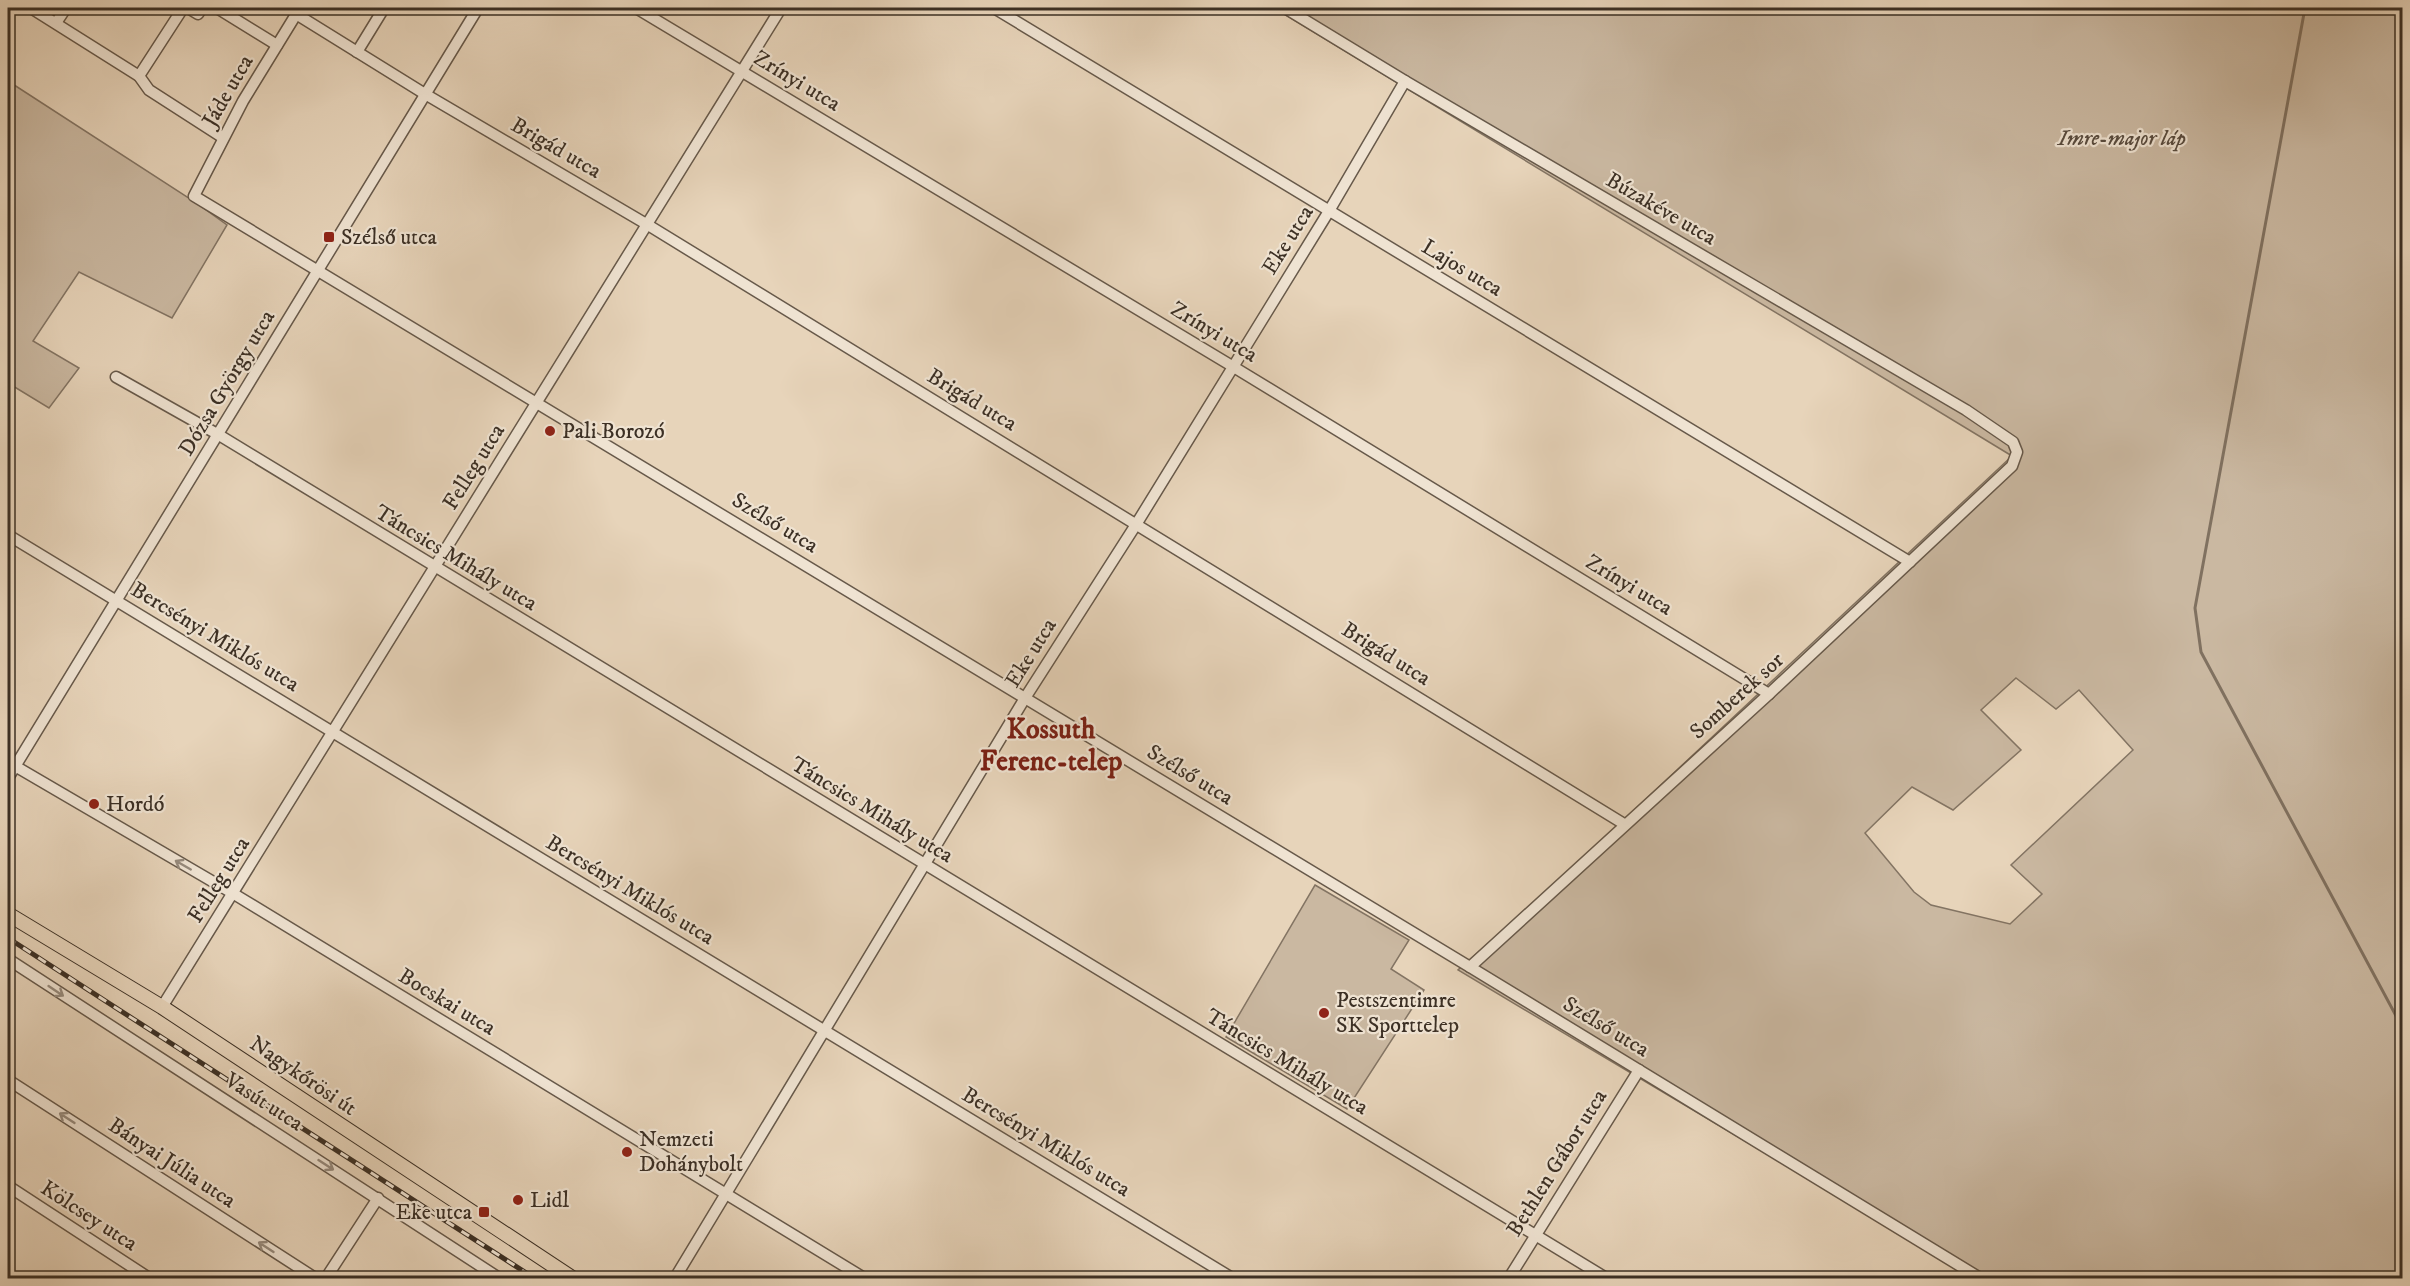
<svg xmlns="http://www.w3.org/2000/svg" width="2410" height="1286" font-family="'IM FELL DW Pica',serif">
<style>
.green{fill:#cab8a1;stroke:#837463;stroke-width:1.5;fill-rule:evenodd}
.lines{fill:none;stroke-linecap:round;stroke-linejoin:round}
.stream{stroke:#807160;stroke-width:3}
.minor-casing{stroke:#67594a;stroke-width:13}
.major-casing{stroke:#3c3025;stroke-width:16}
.minor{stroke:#efe3d2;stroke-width:10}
.major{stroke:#e7d4ba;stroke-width:14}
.rail-casing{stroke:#3c3025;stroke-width:5}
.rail{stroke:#efe3d2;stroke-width:3;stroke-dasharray:9;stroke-linecap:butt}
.oneway{stroke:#968a7c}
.poi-dot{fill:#8f2418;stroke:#efe3d2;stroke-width:2}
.labels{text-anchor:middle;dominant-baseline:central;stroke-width:4.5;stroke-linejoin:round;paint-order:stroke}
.street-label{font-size:22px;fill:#3c3025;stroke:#efe3d2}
.park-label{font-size:22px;font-style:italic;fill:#584b3e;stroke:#efe3d2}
.poi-label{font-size:22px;fill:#3c3025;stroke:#efe3d2;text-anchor:start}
.district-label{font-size:28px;font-weight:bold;fill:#7a1f14;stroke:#efe3d2}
</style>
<rect width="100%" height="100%" fill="#e7d4ba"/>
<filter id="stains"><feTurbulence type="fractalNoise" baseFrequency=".00333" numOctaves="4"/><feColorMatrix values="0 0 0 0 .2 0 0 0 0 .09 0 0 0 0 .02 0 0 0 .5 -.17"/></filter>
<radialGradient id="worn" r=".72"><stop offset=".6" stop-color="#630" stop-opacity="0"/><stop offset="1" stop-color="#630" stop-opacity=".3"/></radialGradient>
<g class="green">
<path d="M 1274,8 L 2402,8 L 2402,1278 L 1975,1278 L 1458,970 L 1550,889 L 2012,456 ZM 2016,678 L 2056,709 L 2079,690 L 2133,750 L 2011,865 L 2042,894 L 2010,924 L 1931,905 L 1914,892 L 1865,833 L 1912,787 L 1953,810 L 2021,750 L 1981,710 Z"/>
<polygon points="8,81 195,202 227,225 172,318 79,272 33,341 79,368 49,408 8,383"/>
<polygon points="1315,885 1409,940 1391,969 1424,990 1347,1109 1226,1037"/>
</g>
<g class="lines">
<polyline class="stream" points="2305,8 2195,608 2201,652 2402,1027"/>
<defs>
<g id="minor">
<polyline points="31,8 139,76 149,90 222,137"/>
<polyline points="188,8 198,14 202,8"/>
<polyline points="217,8 277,45"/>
<polyline points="300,8 243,101 194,196 1470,967 1980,1278"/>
<polyline points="636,8 1232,366 1769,694"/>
<polyline points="994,8 1910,562"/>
<polyline points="1285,8 1405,81 1966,410 2013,442 2017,452 2012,466 1769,694 1470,967"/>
<polyline points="296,14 425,94 648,225 1624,824"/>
<polyline points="56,23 66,8"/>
<polyline points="357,52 384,8"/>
<polyline points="139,76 183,8"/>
<polyline points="116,377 219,435 1606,1278"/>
<polyline points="8,535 1232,1278"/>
<polyline points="8,762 234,894 864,1278"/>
<polyline points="8,778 478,8"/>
<polyline points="8,959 499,1278"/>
<polyline points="162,1007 781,8"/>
<polyline points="8,1080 315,1278"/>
<polyline points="8,1186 149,1278"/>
<polyline points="326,1278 378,1198"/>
<polyline points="675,1278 1025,698 1137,523 1329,211 1405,81"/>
<polyline points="1509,1278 1639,1070"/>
</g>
<polyline id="major" points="8,914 162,1007 572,1278"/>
</defs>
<use href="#minor" class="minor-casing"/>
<use href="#major" class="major-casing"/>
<use href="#minor" class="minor"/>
<use href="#major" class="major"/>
<defs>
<polyline id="rail" points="8,938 534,1278"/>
</defs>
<use href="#rail" class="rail-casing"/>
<use href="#rail" class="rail"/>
</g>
<defs><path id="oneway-shaft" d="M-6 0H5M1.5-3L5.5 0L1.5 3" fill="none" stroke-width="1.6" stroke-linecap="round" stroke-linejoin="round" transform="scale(1.5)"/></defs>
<g class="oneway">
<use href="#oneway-shaft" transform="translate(183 865) rotate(-150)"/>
<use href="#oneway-shaft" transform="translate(56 991) rotate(34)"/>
<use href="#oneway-shaft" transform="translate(67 1118) rotate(-147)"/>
<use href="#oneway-shaft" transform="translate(326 1165) rotate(33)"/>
<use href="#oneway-shaft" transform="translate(266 1247) rotate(-147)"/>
</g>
<g class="poi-dot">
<rect x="323" y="231" width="12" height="12" rx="3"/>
<circle cx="550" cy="431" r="6"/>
<circle cx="94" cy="804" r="6"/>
<circle cx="1324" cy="1013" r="6"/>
<circle cx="627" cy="1152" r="6"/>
<circle cx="518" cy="1200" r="6"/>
<rect x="478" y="1206" width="12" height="12" rx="3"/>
</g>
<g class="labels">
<g class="street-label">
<text transform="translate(797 81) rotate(31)">Zrínyi utca</text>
<text transform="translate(228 91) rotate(-60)">Jáde utca</text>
<text transform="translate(556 148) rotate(30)">Brigád utca</text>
<text transform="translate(1661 209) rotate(30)">Búzakéve utca</text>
<text transform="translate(1288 240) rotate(-58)">Eke utca</text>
<text transform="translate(1462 268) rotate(31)">Lajos utca</text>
<text transform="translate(1214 332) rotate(31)">Zrínyi utca</text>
<text transform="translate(227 383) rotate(-59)">Dózsa György utca</text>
<text transform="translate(972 400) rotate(31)">Brigád utca</text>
<text transform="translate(474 467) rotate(-58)">Felleg utca</text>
<text transform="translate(775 523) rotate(31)">Szélső utca</text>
<text transform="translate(456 558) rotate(31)">Táncsics Mihály utca</text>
<text transform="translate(1629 585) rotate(31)">Zrínyi utca</text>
<text transform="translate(215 637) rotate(31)">Bercsényi Miklós utca</text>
<text transform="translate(1031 653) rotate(-58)">Eke utca</text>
<text transform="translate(1386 654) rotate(32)">Brigád utca</text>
<text transform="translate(1737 696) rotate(-42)">Somberek sor</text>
<text transform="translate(1190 775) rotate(31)">Szélső utca</text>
<text transform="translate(872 810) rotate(31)">Táncsics Mihály utca</text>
<text transform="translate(219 880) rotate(-58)">Felleg utca</text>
<text transform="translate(630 890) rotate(31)">Bercsényi Miklós utca</text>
<text transform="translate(447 1002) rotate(31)">Bocskai utca</text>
<text transform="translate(1606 1027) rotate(31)">Szélső utca</text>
<text transform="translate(1287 1062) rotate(31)">Táncsics Mihály utca</text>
<text transform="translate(303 1076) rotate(34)">Nagykőrösi út</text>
<text transform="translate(264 1102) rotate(33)">Vasút utca</text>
<text transform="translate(1046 1142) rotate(31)">Bercsényi Miklós utca</text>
<text transform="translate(172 1163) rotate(33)">Bányai Júlia utca</text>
<text transform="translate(1557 1163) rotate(-58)">Bethlen Gábor utca</text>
<text transform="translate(89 1216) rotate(33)">Kölcsey utca</text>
</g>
<g class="park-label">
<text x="2122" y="138">Imre-major láp</text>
</g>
<g class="poi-label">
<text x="341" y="237">Szélső utca</text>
<text x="562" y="431">Pali Borozó</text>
<text x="106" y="804">Hordó</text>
<text x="1336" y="1000">Pestszentimre<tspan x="1336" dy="25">SK Sporttelep</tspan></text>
<text x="639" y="1139">Nemzeti<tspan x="639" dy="25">Dohánybolt</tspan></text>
<text x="530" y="1200">Lidl</text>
<text x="472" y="1212" text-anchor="end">Eke utca</text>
</g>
<g class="district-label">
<text x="1051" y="729">Kossuth<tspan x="1051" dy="32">Ferenc-telep</tspan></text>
</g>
</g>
<rect width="2410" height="1286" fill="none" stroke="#e7d4ba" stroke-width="30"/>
<rect x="9" y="9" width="2392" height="1268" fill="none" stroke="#3c3025" stroke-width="3"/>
<rect x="15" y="15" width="2380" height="1256" fill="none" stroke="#3c3025" stroke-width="1.5"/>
<rect width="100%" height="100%" filter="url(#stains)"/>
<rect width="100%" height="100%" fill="url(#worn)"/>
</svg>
